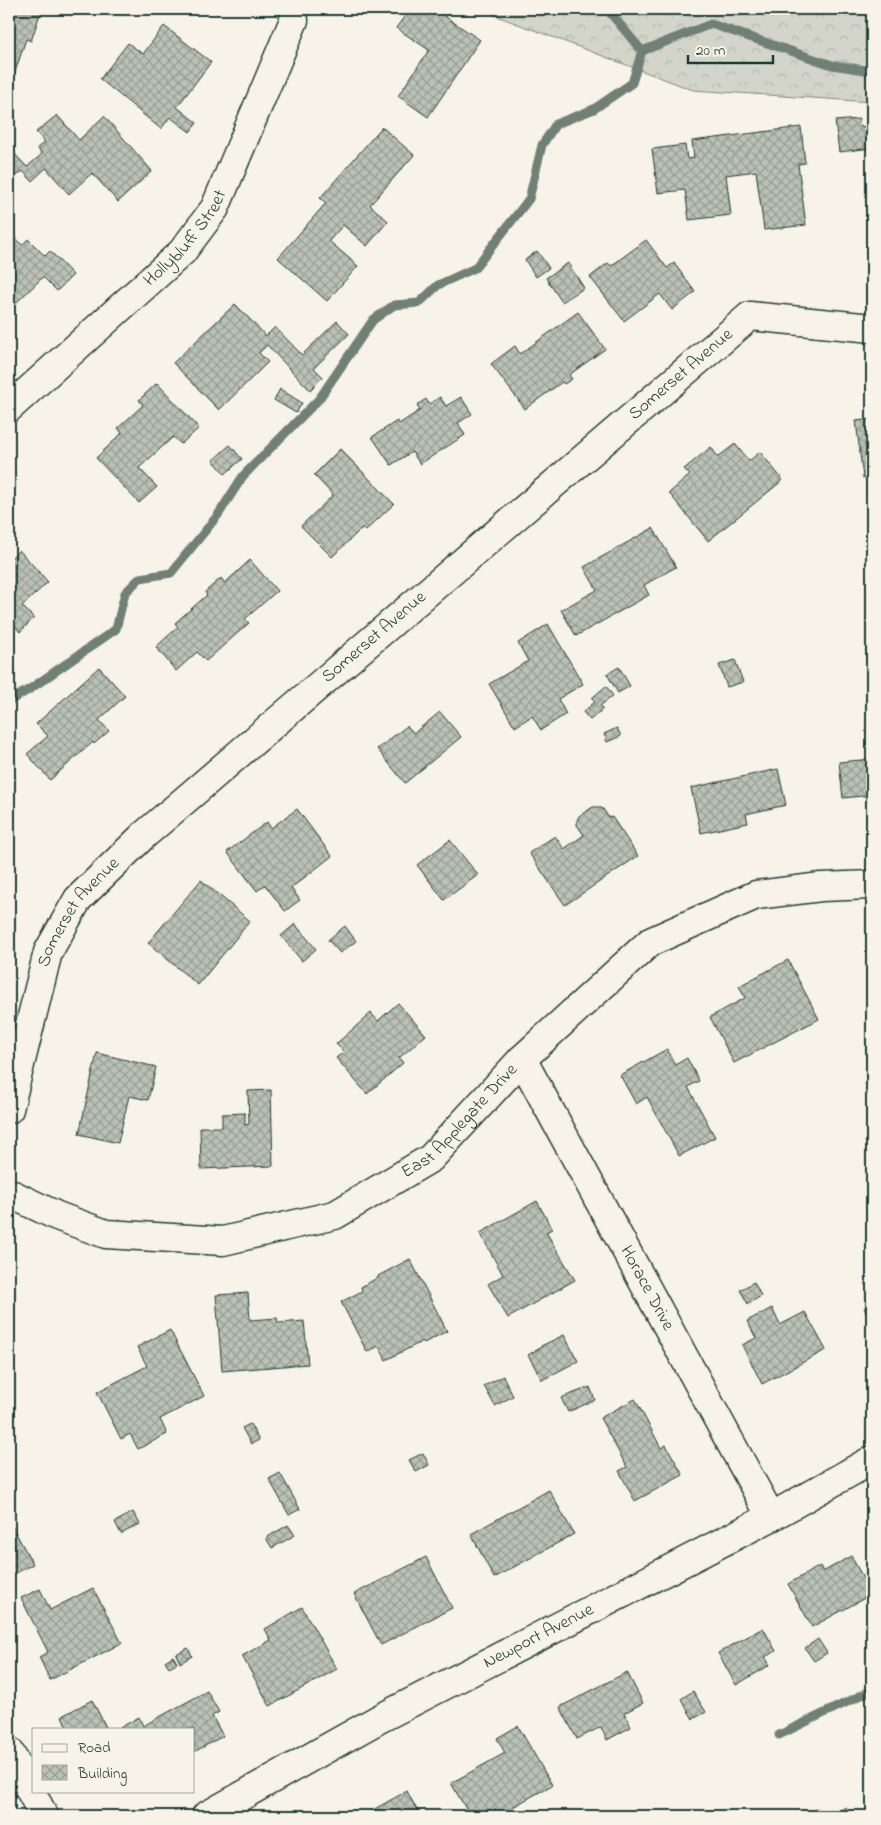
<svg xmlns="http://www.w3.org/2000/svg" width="881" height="1825" font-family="'Indie Flower',sans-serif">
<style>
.forest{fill:url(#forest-crowns);stroke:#79897f}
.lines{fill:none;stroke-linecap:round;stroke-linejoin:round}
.stream{stroke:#6f8077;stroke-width:9}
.building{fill:url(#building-cross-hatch);stroke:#1f3d34}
.minor-casing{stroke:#1f3d34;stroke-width:31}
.tertiary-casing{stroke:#1f3d34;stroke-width:31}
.minor{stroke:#f7f3e8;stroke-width:28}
.tertiary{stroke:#f7f3e8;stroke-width:28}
.labels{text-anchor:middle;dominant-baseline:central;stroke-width:4;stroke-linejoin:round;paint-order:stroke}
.street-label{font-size:18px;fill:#1f3d34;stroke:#f7f3e8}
</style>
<defs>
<pattern id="forest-crowns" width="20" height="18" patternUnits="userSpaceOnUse" patternTransform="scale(1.25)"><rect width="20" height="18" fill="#d3d5ca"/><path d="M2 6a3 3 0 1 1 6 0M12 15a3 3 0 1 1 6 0" fill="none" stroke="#b5b8ae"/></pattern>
<pattern id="building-cross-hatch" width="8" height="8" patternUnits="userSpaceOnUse" patternTransform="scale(1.25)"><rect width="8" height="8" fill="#bbc1b6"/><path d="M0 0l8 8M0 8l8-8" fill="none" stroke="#979e95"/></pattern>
</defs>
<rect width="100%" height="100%" fill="#f7f3e8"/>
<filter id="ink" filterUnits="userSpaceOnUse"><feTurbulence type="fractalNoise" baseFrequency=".02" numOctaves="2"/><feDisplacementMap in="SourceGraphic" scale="10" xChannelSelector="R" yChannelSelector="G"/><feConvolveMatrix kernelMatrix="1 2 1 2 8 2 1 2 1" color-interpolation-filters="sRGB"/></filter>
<g filter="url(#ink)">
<polygon class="forest" points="484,9 872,9 872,102 693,90 494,15"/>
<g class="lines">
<g class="stream">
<polyline points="607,9 642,51 711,24 832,65 872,71"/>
<polyline points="9,701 30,689 116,629 125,593 140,578 171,573 218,515 243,476 319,399 373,320 394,305 419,303 438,285 475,268 529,199 542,145 556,124 594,109 632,83 642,51"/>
<polyline points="779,1735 872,1690"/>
</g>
</g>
<g class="building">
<polygon points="9,9 34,9 41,11 31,41 26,39 14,75 9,73"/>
<polygon points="410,9 434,9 480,40 428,117 398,96 429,50 396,28"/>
<polygon points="164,26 211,62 177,107 197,123 190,132 170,117 161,129 100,79 128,43 143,54"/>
<polygon points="57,115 79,140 104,116 152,171 118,202 92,173 69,194 46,168 32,181 23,171 15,177 9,170 9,148 27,167 42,154 37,148 45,142 36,132"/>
<polygon points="859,119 860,127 872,125 872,148 839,152 835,121"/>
<polygon points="382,127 414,155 370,205 388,221 367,246 343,225 329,241 358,266 327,301 278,258 326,203 320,198"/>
<polygon points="801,127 805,163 798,164 806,225 764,230 756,171 726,175 731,215 689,220 685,190 658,193 652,149 685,145 687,159 694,158 692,141"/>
<polygon points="9,231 22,245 28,239 45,256 50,251 73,275 57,291 43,277 15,304 9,297"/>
<polygon points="646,240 667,268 674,263 695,292 672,310 660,294 624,321 590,277 608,263 611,266"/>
<polygon points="537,251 549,268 536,277 525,260"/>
<polygon points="568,263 584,288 562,302 546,278"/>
<polygon points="235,304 266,336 275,327 302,355 337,321 349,334 314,368 323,377 310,390 267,345 259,353 268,362 219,410 173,363"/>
<polygon points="578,312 605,349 569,375 572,379 564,384 562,382 525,409 491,364 515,346 520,354"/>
<polygon points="157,383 199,428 181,444 173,437 139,468 157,487 139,503 96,458 122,433 118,428 143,405 139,400"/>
<polygon points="280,389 302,403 296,413 274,400"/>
<polygon points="440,397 446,406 461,397 472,414 458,423 465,435 420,464 412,452 391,465 372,437 397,421 399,424 420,410 417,405 426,399 429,404"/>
<polygon points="872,419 872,477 863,478 856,421"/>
<polygon points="735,444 749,461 760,452 783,480 708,541 669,493 690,475 684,469 711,447 718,457"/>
<polygon points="230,445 242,459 225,474 213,460"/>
<polygon points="340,449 394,504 365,531 362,528 332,557 301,526 333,495 314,475"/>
<polygon points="653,528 676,567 644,585 649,595 576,636 561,610 597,590 584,567"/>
<polygon points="19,550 48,582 22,606 34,618 20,632 9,619 9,560"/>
<polygon points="250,560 277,591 245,619 249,623 206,661 197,652 176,671 156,647 178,627 175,623 207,595 205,592 221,578 225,583"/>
<polygon points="548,624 583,684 558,699 566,714 541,730 532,716 515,727 489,684 528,661 518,643"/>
<polygon points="735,660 743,682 727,687 719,665"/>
<polygon points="99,667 125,696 99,720 109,731 94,744 93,742 50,780 27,754 48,736 36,724"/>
<polygon points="619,667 630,686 618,693 607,674"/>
<polygon points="606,686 613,696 600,706 603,709 590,720 583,712 595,702 592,698"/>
<polygon points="440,712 461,737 405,783 377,749 407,726 414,733"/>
<polygon points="617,728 621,736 607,742 604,734"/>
<polygon points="872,759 872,795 843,798 839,762"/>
<polygon points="778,769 786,805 746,814 748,823 701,833 691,788"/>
<polygon points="593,807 599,807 603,809 609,818 612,817 638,856 565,905 529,853 555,836 564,849 584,835 577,825 577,820 579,816"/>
<polygon points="297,809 332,856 291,888 300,900 285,911 265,885 257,891 227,852 267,822 271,828"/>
<polygon points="450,840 478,875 444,900 417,865"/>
<polygon points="201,880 250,921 198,985 148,943"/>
<polygon points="295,924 316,949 302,961 281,936"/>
<polygon points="345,926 356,941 340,953 328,940"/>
<polygon points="788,960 819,1019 734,1063 710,1017 745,998 739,986"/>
<polygon points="398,1003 426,1035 399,1058 403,1063 367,1094 336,1058 344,1052 336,1044 371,1013 378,1021"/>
<polygon points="667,1049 675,1065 687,1058 699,1081 688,1087 715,1137 679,1156 647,1097 636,1104 620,1075"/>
<polygon points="97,1053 156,1067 148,1100 129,1096 118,1143 79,1134"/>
<polygon points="271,1090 273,1166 201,1169 200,1127 222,1127 222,1114 245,1113 245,1125 249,1124 248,1091"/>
<polygon points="537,1201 552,1229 546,1232 575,1280 508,1318 488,1284 503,1275 480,1233"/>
<polygon points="410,1259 447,1331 424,1343 423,1341 386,1360 379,1346 367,1352 341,1302 362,1291 361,1287 379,1277 378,1276"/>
<polygon points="754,1282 761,1296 748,1304 740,1290"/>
<polygon points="248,1293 250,1320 277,1318 278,1323 304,1321 308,1364 222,1371 216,1295"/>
<polygon points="872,1304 872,1323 864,1308"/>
<polygon points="772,1308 780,1325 805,1312 826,1350 762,1384 742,1345 756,1338 747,1321"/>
<polygon points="170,1330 204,1396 160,1419 167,1434 138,1449 130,1434 121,1439 97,1392 147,1366 137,1347"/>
<polygon points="564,1335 578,1361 542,1380 528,1355 542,1347 541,1346"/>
<polygon points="503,1376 513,1396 495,1406 484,1386"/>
<polygon points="590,1387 595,1400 568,1412 561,1398"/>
<polygon points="635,1399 661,1448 666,1445 683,1475 635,1501 619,1471 627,1467 600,1418"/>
<polygon points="250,1424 259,1440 251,1444 242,1428"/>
<polygon points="423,1453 429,1465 416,1472 409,1460"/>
<polygon points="280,1473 300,1509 289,1515 269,1479"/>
<polygon points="549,1490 574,1534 494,1578 471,1534"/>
<polygon points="133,1512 140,1524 121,1534 115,1522"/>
<polygon points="9,1521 33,1564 9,1577"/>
<polygon points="288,1525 295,1535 272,1548 266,1538"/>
<polygon points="851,1556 872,1594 812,1627 788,1584 820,1566 823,1572"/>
<polygon points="426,1557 452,1608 381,1645 354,1594"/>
<polygon points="93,1588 122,1643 50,1680 39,1657 48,1652 21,1598 40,1589 50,1610"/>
<polygon points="302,1607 337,1669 270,1706 242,1656 271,1640 265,1629"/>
<polygon points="763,1628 776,1651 765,1657 770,1665 736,1685 718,1653"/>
<polygon points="818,1639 827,1653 814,1661 805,1648"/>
<polygon points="188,1648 192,1656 180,1663 176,1654"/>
<polygon points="173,1656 177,1663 169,1667 165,1661"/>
<polygon points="627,1672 643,1703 624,1713 631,1727 607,1740 601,1727 577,1739 560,1707"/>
<polygon points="207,1691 219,1712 212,1716 223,1736 194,1752 194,1729 118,1729 139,1717 143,1726"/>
<polygon points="693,1691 706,1712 693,1719 681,1699"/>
<polygon points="92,1700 107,1729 68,1729 62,1716"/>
<polygon points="518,1726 552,1785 511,1808 516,1816 470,1816 451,1783 505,1753 497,1738"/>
<polygon points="407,1791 420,1816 362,1816"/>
<polygon points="846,1807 851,1816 830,1816"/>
<polygon points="818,1808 823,1816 803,1816"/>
</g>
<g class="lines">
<defs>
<g id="minor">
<path id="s1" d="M 9,408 L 182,252 L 215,208 L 294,20"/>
<path id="s2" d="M 522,1059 L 771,1517"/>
<path id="s3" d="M 9,1109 L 48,952 L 78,899 L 143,836 L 750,316 L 872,328"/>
<polyline points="9,1751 44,1816"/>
<path id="s4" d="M 206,1816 L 379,1719 L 771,1517 L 872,1460"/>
</g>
<g id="tertiary">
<path id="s5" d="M 9,1193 L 57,1216 L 106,1234 L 223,1241 L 335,1215 L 431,1158 L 522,1059 L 650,942 L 756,895 L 821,887 L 872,885"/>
</g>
</defs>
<use href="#minor" class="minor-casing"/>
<use href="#tertiary" class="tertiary-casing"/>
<use href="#minor" class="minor"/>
<use href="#tertiary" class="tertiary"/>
</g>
</g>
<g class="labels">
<g class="street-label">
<text stroke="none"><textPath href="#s1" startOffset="246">Hollybluff Street</textPath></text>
<text stroke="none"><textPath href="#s3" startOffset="1022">Somerset Avenue</textPath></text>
<text stroke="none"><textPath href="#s3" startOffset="618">Somerset Avenue</textPath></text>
<text stroke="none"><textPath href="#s3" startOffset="212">Somerset Avenue</textPath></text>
<text stroke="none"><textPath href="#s5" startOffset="495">East Applegate Drive</textPath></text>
<text stroke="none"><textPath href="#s2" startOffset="261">Horace Drive</textPath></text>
<text stroke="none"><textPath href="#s4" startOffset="378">Newport Avenue</textPath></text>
</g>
</g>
<rect width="881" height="1825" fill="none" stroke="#f7f3e8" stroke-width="30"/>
<rect x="15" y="15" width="851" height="1795" fill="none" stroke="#1f3d34" stroke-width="2" filter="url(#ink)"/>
<rect x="32" y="1728" width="162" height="65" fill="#f7f3e8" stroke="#a1aaa0"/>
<rect x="42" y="1744" width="25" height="8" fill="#f7f3e8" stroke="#a1aaa0"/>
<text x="78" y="1752" font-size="15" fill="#1f3d34">Road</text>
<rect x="42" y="1765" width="25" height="15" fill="url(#building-cross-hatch)" stroke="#a1aaa0"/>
<text x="78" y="1778" font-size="15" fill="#1f3d34">Building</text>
<path d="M688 55v8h85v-8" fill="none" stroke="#1f3d34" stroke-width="2.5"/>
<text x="696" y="55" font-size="15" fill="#1f3d34" stroke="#f7f3e8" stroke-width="4" paint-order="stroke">20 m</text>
</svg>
